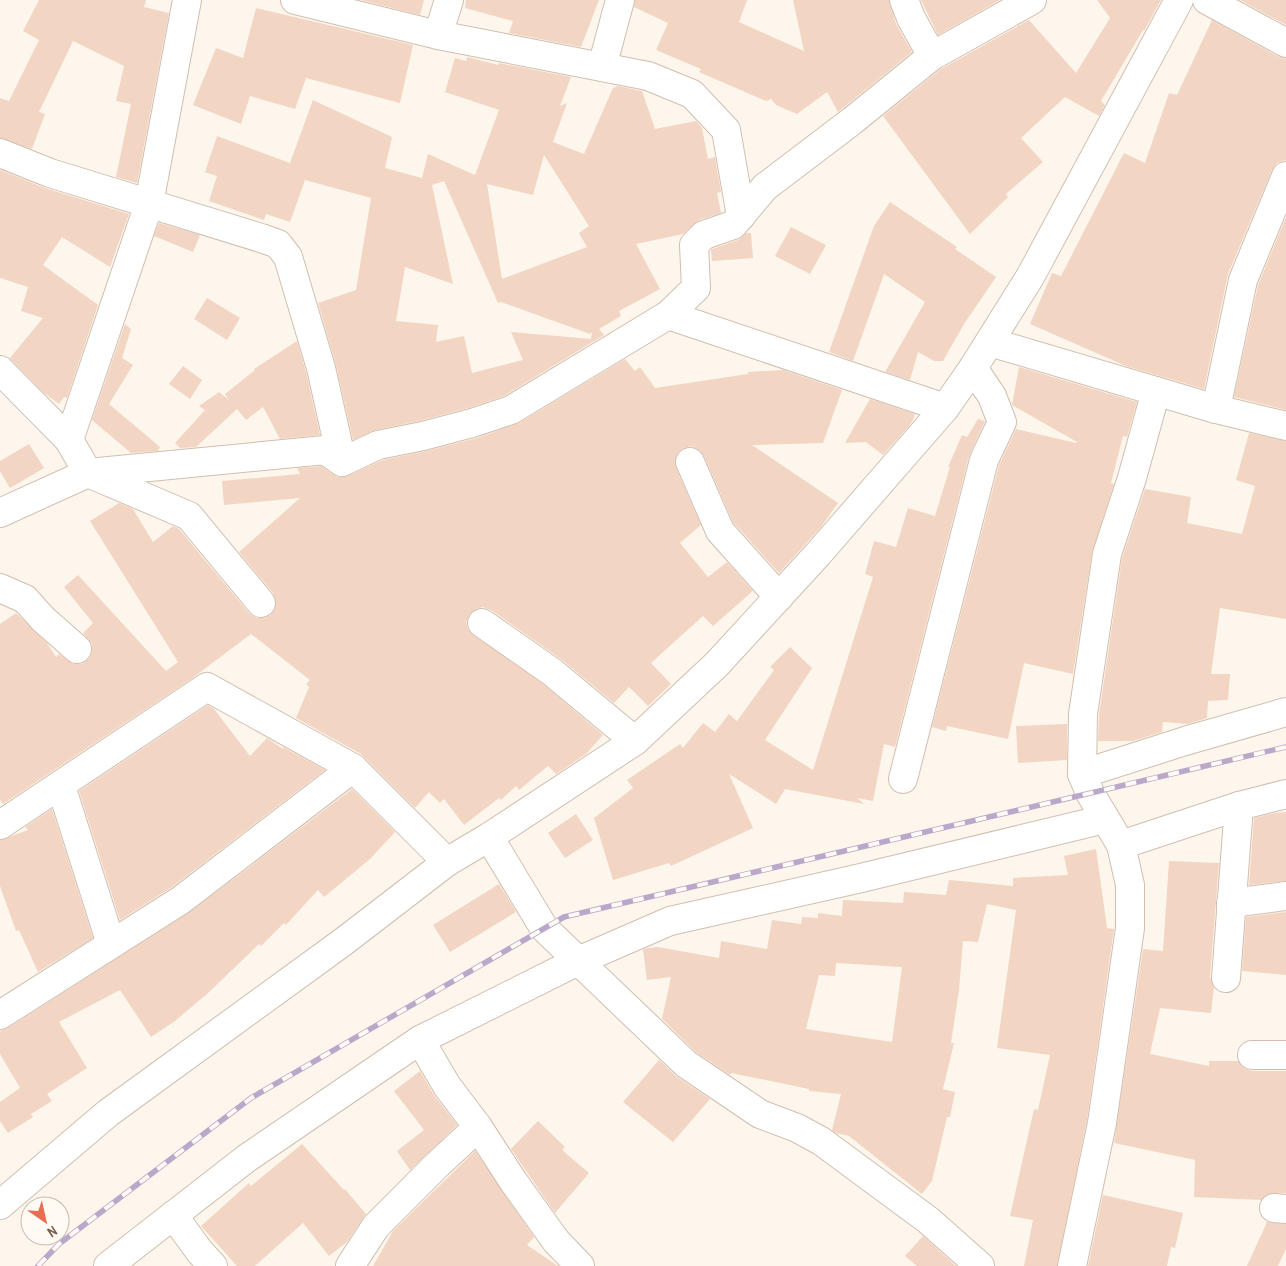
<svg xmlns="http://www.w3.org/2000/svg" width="1286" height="1266" font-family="'Archivo Narrow',sans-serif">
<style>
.building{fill:#f3d5c3;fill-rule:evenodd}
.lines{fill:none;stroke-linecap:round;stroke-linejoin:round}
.street-casing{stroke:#d1beb0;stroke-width:30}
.street{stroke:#fff;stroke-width:28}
.rail-casing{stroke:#b9a8c9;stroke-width:5.5}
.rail{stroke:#fffaf3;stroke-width:4;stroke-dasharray:11;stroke-linecap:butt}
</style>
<rect width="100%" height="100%" fill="#fdf6ec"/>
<g class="building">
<polygon points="39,0 146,0 144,7 169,13 137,183 116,177 131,104 116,101 124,66 73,41 39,112 45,114 32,149 0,138 0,98 9,101 39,40 23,31"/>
<polygon points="361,0 424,0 420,15"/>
<polygon points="466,0 599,0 581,47 509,33 513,21 465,8"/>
<polygon points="635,0 747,0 739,22 804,51 793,0 889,0 896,24 912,52 838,112 827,92 797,114 776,105 771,99 766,101 699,72 701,69 656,50 668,23 634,7"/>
<polygon points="921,0 1000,0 938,35"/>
<polygon points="1097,0 1161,0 1144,31 1143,30 1101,101 1105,105 1099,116 1065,97 1021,138 1043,162 1006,194 1008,197 970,234 883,116 941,69 1029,20 1076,73 1110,18"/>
<polygon points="1240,0 1286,0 1286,25"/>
<polygon points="256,8 413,45 400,103 306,78 295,109 250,96 241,124 193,105 216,48 243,58"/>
<polygon points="1212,20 1279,57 1286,59 1286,160 1277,163 1272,170 1228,274 1204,389 1126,366 1030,324 1052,273 1061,276 1124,153 1145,163 1169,93 1177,95"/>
<path d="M 467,57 L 498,65 L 499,63 L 571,77 L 560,106 L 567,103 L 553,142 L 584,154 L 613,88 L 618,86 L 642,91 L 655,129 L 696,121 L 702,128 L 708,159 L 715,157 L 721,192 L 717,193 L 721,213 L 699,220 L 683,234 L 636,244 L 660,289 L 619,311 L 621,316 L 599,329 L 604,335 L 504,396 L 468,408 L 419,421 L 375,430 L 353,440 L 336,365 L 318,303 L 356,290 L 371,198 L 305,180 L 290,222 L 266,214 L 264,220 L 209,201 L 217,176 L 205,172 L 217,136 L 290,163 L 313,100 L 392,137 L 385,168 L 422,178 L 428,154 L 475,175 L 499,110 L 445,92 L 455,58 L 466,61 ZM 544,155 L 589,226 L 579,233 L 587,247 L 502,279 L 487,184 L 533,195 ZM 444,181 L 498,303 L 501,302 L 590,334 L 592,332 L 591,339 L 511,332 L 523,360 L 472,373 L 464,336 L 436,342 L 438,325 L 396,321 L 405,267 L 453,284 L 432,185 Z"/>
<polygon points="0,170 45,188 129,214 110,267 62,237 43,265 98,305 67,398 64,397 59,404 43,392 10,358 43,318 21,311 28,287 0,278"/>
<polygon points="890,202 957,247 955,249 996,277 964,324 943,361 934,361 918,352 910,380 885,372 925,302 884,274 853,361 829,352 874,226"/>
<polygon points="1286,217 1286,410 1234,397 1258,285"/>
<polygon points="159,223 200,235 193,252 154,236"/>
<polygon points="791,227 826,245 810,274 775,256"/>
<polygon points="747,233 751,233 753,258 712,261 711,250 712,249 738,240"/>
<polygon points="207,298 240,318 227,340 194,319"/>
<polygon points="125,324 131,329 122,358 133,365 109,404 160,447 158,451 131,453 92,420"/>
<polygon points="297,341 306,372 320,435 280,439 263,407 246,420 237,409 196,447 180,448 175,443 205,410 199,406 219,392 229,400 225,394 255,370 254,369"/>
<polygon points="625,359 635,371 640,367 655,388 748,374 748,372 783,370 842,390 823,443 752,445 838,503 821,527 779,573 733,522 704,456 700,450 691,446 684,448 678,452 675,460 676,468 701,525 680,543 708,577 727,562 753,591 713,626 703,616 651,663 671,684 648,706 629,687 614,703 561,659 491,610 483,607 476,609 470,614 466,622 468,629 473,635 543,684 603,735 586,754 556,774 548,766 519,790 516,786 501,800 499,798 464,825 444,799 440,803 429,792 415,808 361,754 296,718 309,687 306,684 310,680 251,634 191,679 3,804 0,800 0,624 16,613 47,643 56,657 59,654 73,664 82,664 89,659 92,652 92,644 83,633 93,623 64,587 78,575 166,671 178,662 90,521 119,503 133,509 153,542 173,526 179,529 249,613 256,618 264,618 271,615 275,609 276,600 273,593 239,552 300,498 224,505 222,481 300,474 297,468 321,466 337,477 345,477 383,460 426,451 477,438 519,423"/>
<polygon points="183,366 202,380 190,399 169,384"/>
<polygon points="1019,367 1137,402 1127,437 1123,436 1111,483 1114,484 1092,552 1073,674 1024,663 1008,739 947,726 946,731 932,727 999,465 1016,429 1076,443 1077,442 1012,405"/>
<polygon points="870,399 915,414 913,420 909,426 883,455 866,442 845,443"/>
<polygon points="978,419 985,421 969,456 895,747 884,744 873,801 857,798 864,804 785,789 776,804 729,774 753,828 671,866 669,863 613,880 594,818 633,788 627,780 680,744 683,748 703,723 715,732 729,714 737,721 774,670 770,667 790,647 812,668 765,740 813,770 873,577 865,574 874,541 896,547 908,508 935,516 950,467 948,467 962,435 967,437"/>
<polygon points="1249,433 1286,441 1286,619 1220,608 1211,674 1230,674 1228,700 1208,701 1207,718 1188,724 1163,722 1162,732 1133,741 1098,741 1099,715 1122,558 1145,489 1191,497 1187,523 1242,534 1255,486 1236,480"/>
<polygon points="29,444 44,468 10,488 0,471 0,461"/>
<polygon points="208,705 214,709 250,756 267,738 283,749 283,747 325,770 172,887 120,920 79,791"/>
<polygon points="1067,724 1067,760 1018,763 1016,726"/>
<polygon points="352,789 395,832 370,859 324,897 318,890 286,925 284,923 261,946 259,944 207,994 175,1021 151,1037 120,990 59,1022 87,1068 47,1094 52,1101 31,1114 33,1117 8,1133 0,1121 0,1102 20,1088 0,1054 0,1031 8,1028 190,912"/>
<polygon points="52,809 93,938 38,972 19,930 16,931 0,886 0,840 28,830 25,827"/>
<polygon points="1286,812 1286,881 1249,885 1254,818 1274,813"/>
<polygon points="576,814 593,840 565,858 548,833"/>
<path d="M 1096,849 L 1107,928 L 1114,929 L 1087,1120 L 1057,1266 L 1024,1266 L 1033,1220 L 1010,1216 L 1034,1109 L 1038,1110 L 1050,1055 L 997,1048 L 1016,910 L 987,904 L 978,942 L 963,941 L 959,990 L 951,1043 L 954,1043 L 943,1089 L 955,1092 L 950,1117 L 947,1117 L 932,1181 L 922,1194 L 849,1136 L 836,1133 L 832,1130 L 841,1094 L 809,1091 L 809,1089 L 731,1073 L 730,1075 L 696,1052 L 662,1019 L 671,977 L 647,980 L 643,950 L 647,948 L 658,947 L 719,958 L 721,941 L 767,949 L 772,920 L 801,924 L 802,917 L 818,918 L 818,913 L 842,916 L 843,900 L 903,903 L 904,892 L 946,895 L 949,880 L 1013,886 L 1013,878 L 1068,875 L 1064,856 ZM 836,963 L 902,967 L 892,1042 L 806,1029 L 819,975 L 835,976 Z"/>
<polygon points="1169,861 1219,863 1210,977 1214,987 1211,1013 1160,1008 1150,1054 1209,1066 1209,1061 1238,1061 1244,1068 1252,1071 1286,1071 1286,1193 1268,1194 1261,1200 1194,1197 1195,1160 1114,1143 1143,949 1163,951"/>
<polygon points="499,884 516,912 450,952 433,925"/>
<polygon points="1286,912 1286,975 1242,971 1246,917"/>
<polygon points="659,1060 677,1077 710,1099 673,1142 623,1102"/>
<polygon points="420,1071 434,1095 457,1125 410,1170 397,1151 424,1130 394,1091"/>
<polygon points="538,1121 565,1147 562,1150 589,1173 555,1213 511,1149"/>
<polygon points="302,1144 344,1190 345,1189 366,1214 347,1242 329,1256 303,1223 255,1266 237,1266 201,1226 249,1183 251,1186"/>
<polygon points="475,1151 534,1237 527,1245 558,1266 373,1266 393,1231"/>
<polygon points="1103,1195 1183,1213 1175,1248 1171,1247 1167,1266 1088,1266"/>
<polygon points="1267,1222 1286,1224 1286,1249 1278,1266 1247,1266"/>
<polygon points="923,1236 956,1266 917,1266 905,1256"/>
</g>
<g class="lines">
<defs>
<g id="street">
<polyline points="295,0 438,35 648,76 692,94 726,130 741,216"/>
<polyline points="904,0 911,18 932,56"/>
<polyline points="1207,0 1286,43"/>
<polyline points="438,35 449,0"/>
<polyline points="602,67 620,0"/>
<polyline points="0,153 50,173 261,238 278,244 288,257 321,368 342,462"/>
<polyline points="668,315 945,408"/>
<polyline points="990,342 1216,409 1286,426"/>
<polyline points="0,370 69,440 88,473 189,516 261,603"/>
<polyline points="1216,409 1243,280 1286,176"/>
<polyline points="69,440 149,204 187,0"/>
<polyline points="690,462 720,531 779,597"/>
<polyline points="0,513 88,473 325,450 342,462 378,445 423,436 472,423 511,410 668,315 696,288 694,245 704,235 733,225 765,187 852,121 932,56 1032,0"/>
<polyline points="0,588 25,599 43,619 77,649"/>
<polyline points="482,623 552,672 635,741"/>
<polyline points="1082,774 1185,741 1286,712"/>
<polyline points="903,779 984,460 1002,422 992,396 973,368"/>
<polyline points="61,786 111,944"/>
<polyline points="0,825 207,687 353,768 447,862"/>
<polyline points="489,837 544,928 686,1064 760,1114 797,1128 821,1141 928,1220 980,1266"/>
<polyline points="1121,845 1239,806 1286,794"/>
<polyline points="1231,903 1286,896"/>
<polyline points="1226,978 1239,806"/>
<polyline points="0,1015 181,900 353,768"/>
<polyline points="420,1040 447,1086 478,1127 513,1181 556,1241 580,1266"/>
<polyline points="1252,1055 1286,1055"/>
<polyline points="0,1205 108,1113 343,942 447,862 489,837 635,741 717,664 818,554 945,408 973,368 1030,277 1179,0"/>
<polyline points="1274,1208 1286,1209"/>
<polyline points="173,1215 200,1252 213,1266"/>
<polyline points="108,1266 247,1158 420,1040 578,961 670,921 861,878 1105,819"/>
<polyline points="350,1266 376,1226 438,1164 478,1127"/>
<polyline points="1072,1266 1102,1123 1130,928 1130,885 1121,845 1090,793 1082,774 1083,714 1107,554 1132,478 1156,391"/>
</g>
</defs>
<use href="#street" class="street-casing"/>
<use href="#street" class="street"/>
<defs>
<polyline id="rail" points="38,1266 59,1244 251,1098 564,917 1286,747"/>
</defs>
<use href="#rail" class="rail-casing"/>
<use href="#rail" class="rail"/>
</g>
<g transform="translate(45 1221) rotate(146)"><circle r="24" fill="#fffaf3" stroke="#cabbb1"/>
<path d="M0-4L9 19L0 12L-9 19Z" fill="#e76f51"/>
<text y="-8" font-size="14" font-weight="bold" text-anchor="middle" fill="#7a5c4d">N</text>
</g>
</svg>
